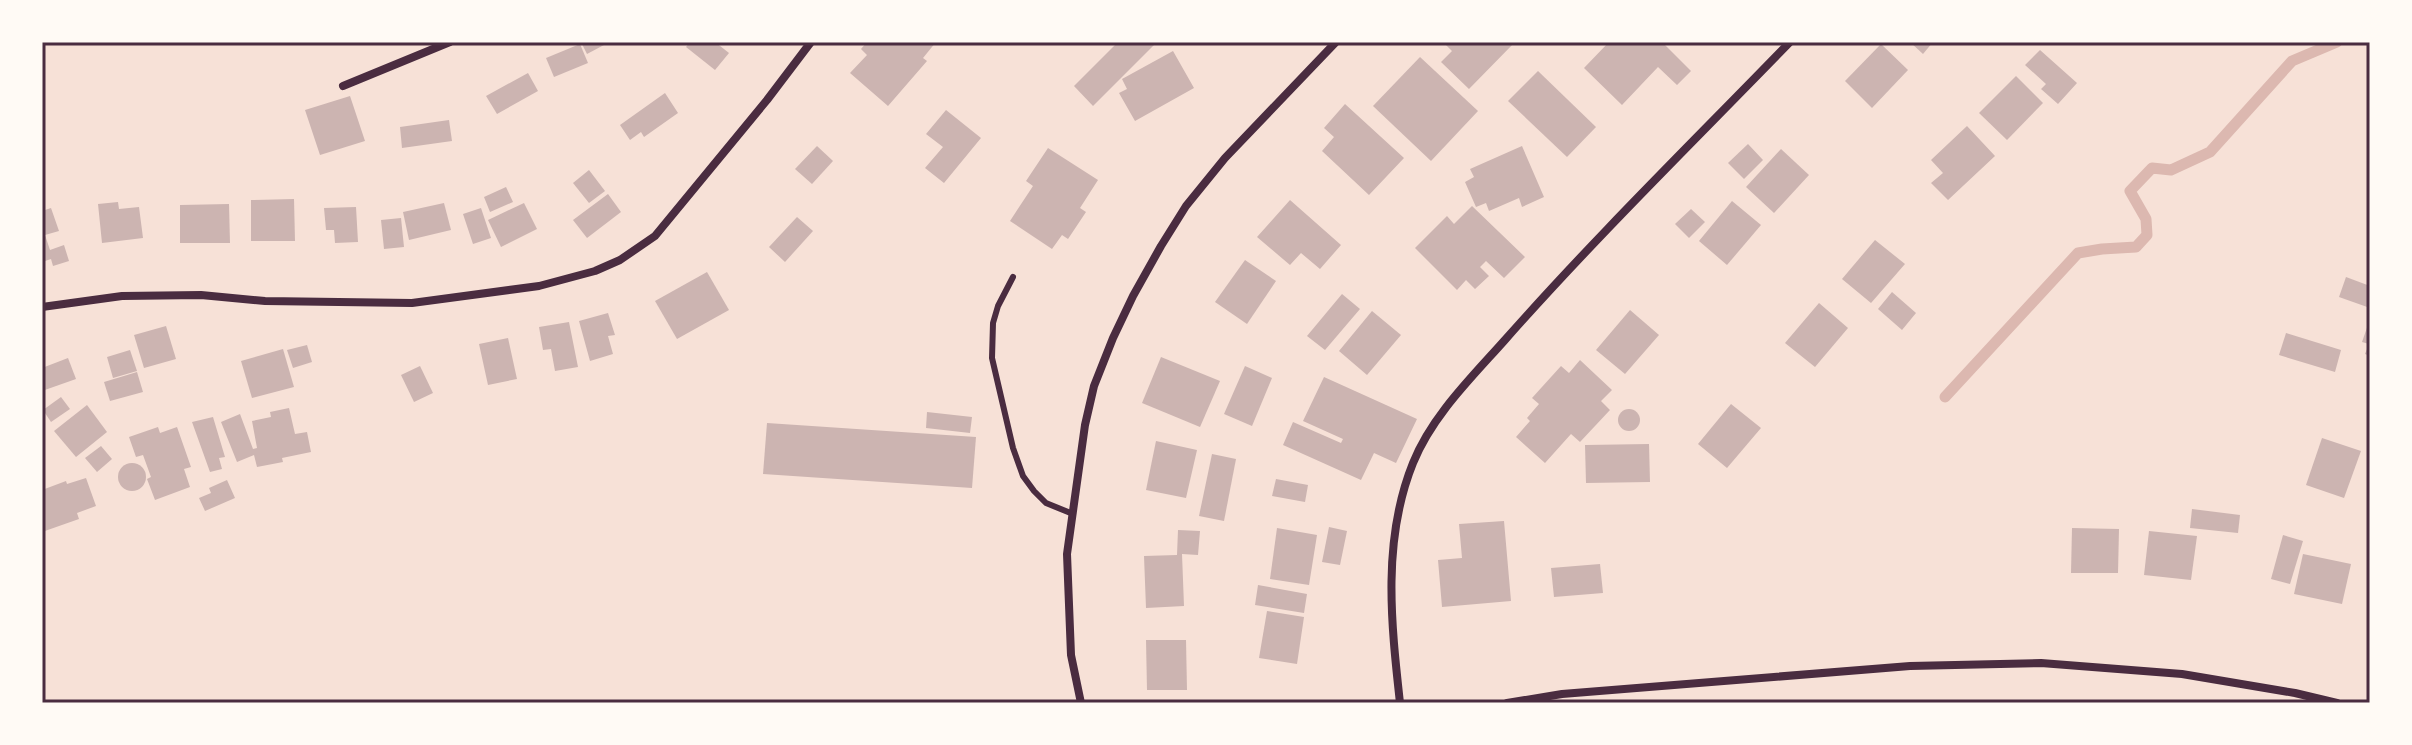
<svg xmlns="http://www.w3.org/2000/svg" width="2412" height="745" font-family="Overpass,sans-serif">
<style>
.lines{fill:none;stroke-linecap:round;stroke-linejoin:round}
.stream{stroke:#dcb8b0;stroke-width:11}
.building{fill:#ccb4b1}
.service{stroke:#4a2c40;stroke-width:6}
.minor{stroke:#4a2c40;stroke-width:8}
.neatline{fill:none;stroke:#4a2c40;stroke-width:3}
</style>
<rect width="100%" height="100%" fill="#f7e1d7"/>
<g class="lines">
<polyline class="stream" points="1945,397 2078,253 2102,249 2136,247 2147,235 2146,219 2130,191 2152,168 2171,170 2210,152 2292,61 2337,42"/>
</g>
<g class="building">
<polygon points="581,42 603,42 604,45 587,54"/>
<polygon points="690,42 715,42 729,53 715,70 686,47"/>
<polygon points="867,42 936,42 923,58 927,61 888,106 850,73 867,55 861,49"/>
<polygon points="1118,42 1157,42 1093,106 1074,86"/>
<polygon points="1443,42 1515,42 1469,89 1441,62 1452,51"/>
<polygon points="1609,42 1662,42 1691,71 1677,85 1658,67 1622,105 1584,68"/>
<polygon points="1910,42 1933,42 1923,54"/>
<polygon points="580,44 588,63 554,77 546,58"/>
<polygon points="1881,44 1908,70 1872,108 1845,81"/>
<polygon points="2040,50 2077,83 2058,104 2041,89 2046,84 2025,65"/>
<polygon points="1173,51 1194,88 1135,121 1119,93 1127,89 1122,79"/>
<polygon points="1420,57 1478,111 1431,161 1373,106"/>
<polygon points="1538,71 1596,127 1567,157 1508,101"/>
<polygon points="528,73 538,91 497,114 486,96"/>
<polygon points="2016,76 2043,103 2007,140 1979,113"/>
<polygon points="665,93 678,113 644,137 641,132 630,140 620,125"/>
<polygon points="350,96 365,141 320,155 305,110"/>
<polygon points="1345,104 1404,158 1369,195 1322,151 1334,137 1324,128"/>
<polygon points="946,110 981,138 944,183 925,168 943,147 926,134"/>
<polygon points="449,120 452,141 402,148 400,127"/>
<polygon points="1967,126 1995,156 1948,200 1931,183 1943,173 1931,160"/>
<polygon points="1748,144 1763,160 1744,179 1728,163"/>
<polygon points="817,146 833,161 812,184 795,169"/>
<polygon points="1522,146 1544,197 1522,207 1519,198 1489,211 1486,203 1476,207 1465,182 1474,177 1470,169"/>
<polygon points="1048,148 1098,180 1080,208 1086,212 1068,239 1062,235 1052,249 1010,221 1033,186 1026,181"/>
<polygon points="1781,149 1809,175 1774,213 1746,187"/>
<polygon points="589,170 605,191 589,203 573,183"/>
<polygon points="506,187 513,202 490,212 484,197"/>
<polygon points="608,194 621,212 587,238 573,220"/>
<polygon points="294,199 295,241 251,241 251,200"/>
<polygon points="1290,200 1341,245 1320,269 1301,253 1290,265 1257,237"/>
<polygon points="1732,201 1761,225 1727,265 1699,241"/>
<polygon points="118,202 119,209 139,207 143,238 102,243 98,204"/>
<polygon points="444,203 451,230 409,240 403,212"/>
<polygon points="524,203 537,229 501,247 488,220"/>
<polygon points="229,204 230,243 180,243 180,205"/>
<polygon points="1472,206 1525,257 1504,278 1486,261 1480,267 1489,276 1475,289 1466,280 1457,290 1415,248 1447,216 1454,224"/>
<polygon points="356,207 358,242 335,243 334,230 326,230 324,208"/>
<polygon points="51,208 59,231 45,235 50,250 64,245 69,261 53,266 51,259 42,262 42,211"/>
<polygon points="481,208 491,238 473,244 463,214"/>
<polygon points="1691,209 1705,222 1689,238 1675,224"/>
<polygon points="797,217 813,231 785,262 769,247"/>
<polygon points="401,218 404,247 384,249 381,220"/>
<polygon points="1875,240 1905,264 1871,303 1842,279"/>
<polygon points="1245,260 1276,281 1247,324 1215,302"/>
<polygon points="707,272 729,310 677,339 655,301"/>
<polygon points="2346,277 2370,286 2370,308 2339,297"/>
<polygon points="1892,292 1916,313 1902,330 1878,309"/>
<polygon points="1342,294 1360,309 1325,350 1307,336"/>
<polygon points="1819,303 1848,328 1815,367 1785,343"/>
<polygon points="1630,310 1659,335 1625,374 1596,350"/>
<polygon points="1372,311 1401,335 1367,375 1339,351"/>
<polygon points="608,313 615,335 608,336 613,354 590,361 579,321"/>
<polygon points="2370,319 2370,356 2365,354 2369,344 2362,342"/>
<polygon points="569,322 578,367 555,371 551,349 543,350 539,327"/>
<polygon points="166,326 176,359 144,368 134,335"/>
<polygon points="2286,333 2341,350 2335,372 2279,355"/>
<polygon points="508,338 517,379 488,385 479,344"/>
<polygon points="307,345 312,362 293,368 287,350"/>
<polygon points="283,349 294,387 252,398 241,361"/>
<polygon points="130,350 137,371 113,378 107,357"/>
<polygon points="1161,357 1220,381 1200,427 1142,403"/>
<polygon points="68,358 76,379 42,391 42,368"/>
<polygon points="1580,360 1612,390 1601,401 1610,410 1580,442 1571,434 1545,463 1516,437 1530,421 1527,418 1539,404 1532,398 1561,366 1569,373"/>
<polygon points="420,366 433,393 414,402 401,375"/>
<polygon points="1245,366 1272,378 1252,426 1224,414"/>
<polygon points="137,372 143,392 110,401 104,382"/>
<polygon points="1324,377 1417,419 1396,463 1374,453 1361,480 1283,445 1293,422 1341,443 1343,439 1303,421"/>
<polygon points="61,397 70,409 51,422 43,410"/>
<polygon points="1731,404 1761,428 1727,468 1698,444"/>
<polygon points="87,405 107,432 76,457 54,431"/>
<polygon points="289,408 295,434 307,432 311,452 282,458 283,462 257,467 254,455 237,462 221,422 240,414 253,449 257,448 252,421 271,417 270,412"/>
<circle cx="1629" cy="420" r="11"/>
<polygon points="927,412 972,417 970,433 926,428"/>
<polygon points="213,417 225,457 219,458 222,469 210,472 192,422"/>
<polygon points="767,423 976,437 972,488 763,474"/>
<polygon points="158,427 160,433 177,427 191,467 184,469 190,487 155,500 147,479 151,477 143,455 136,457 129,437"/>
<polygon points="2322,438 2361,451 2344,498 2306,485"/>
<polygon points="1156,441 1197,450 1186,498 1146,490"/>
<polygon points="1649,444 1650,482 1586,483 1585,445"/>
<polygon points="101,446 112,459 97,472 85,458"/>
<polygon points="1212,454 1236,459 1224,521 1199,516"/>
<circle cx="132" cy="477" r="14"/>
<polygon points="86,478 96,506 77,513 79,519 42,532 42,490 66,481 67,484"/>
<polygon points="1276,479 1308,485 1305,502 1272,496"/>
<polygon points="227,480 235,498 205,511 199,498 211,493 209,488"/>
<polygon points="2192,509 2240,515 2238,533 2190,528"/>
<polygon points="1504,521 1511,601 1442,607 1438,560 1462,558 1459,524"/>
<polygon points="1329,527 1347,531 1340,565 1322,562"/>
<polygon points="1277,528 1317,535 1309,585 1270,579"/>
<polygon points="2072,528 2119,529 2118,573 2071,573"/>
<polygon points="1178,530 1200,531 1198,555 1182,554 1184,606 1146,608 1144,556 1177,555"/>
<polygon points="2149,531 2197,536 2191,580 2144,575"/>
<polygon points="2283,535 2303,541 2290,584 2271,579"/>
<polygon points="2303,554 2351,564 2342,604 2294,594"/>
<polygon points="1600,564 1603,593 1554,597 1551,568"/>
<polygon points="1258,585 1307,594 1304,613 1255,605"/>
<polygon points="1267,611 1304,617 1297,664 1259,658"/>
<polygon points="1146,640 1186,640 1187,690 1147,690"/>
</g>
<g class="lines">
<polyline class="service" points="1013,277 998,306 993,323 992,358 1013,448 1023,476 1034,491 1046,503 1073,514"/>
<g class="minor">
<polyline points="343,86 450,42"/>
<polyline points="42,307 122,296 201,295 265,301 412,303 539,286 595,271 620,260 655,236 767,100 811,42"/>
<polyline points="1081,703 1071,655 1067,554 1085,425 1094,386 1113,338 1133,296 1161,246 1186,206 1225,158 1336,42"/>
<path d="M 1400,703 C 1391,622 1382,540 1413,463 C 1432,416 1471,378 1504,341 C 1595,238 1694,141 1790,42"/>
<polyline points="1507,703 1562,694 1910,666 2041,663 2182,674 2295,693 2337,703"/>
</g>
</g>
<rect width="2412" height="745" fill="none" stroke="#fffaf5" stroke-width="88"/>
<rect x="44" y="44" width="2324" height="657" class="neatline"/>
</svg>
